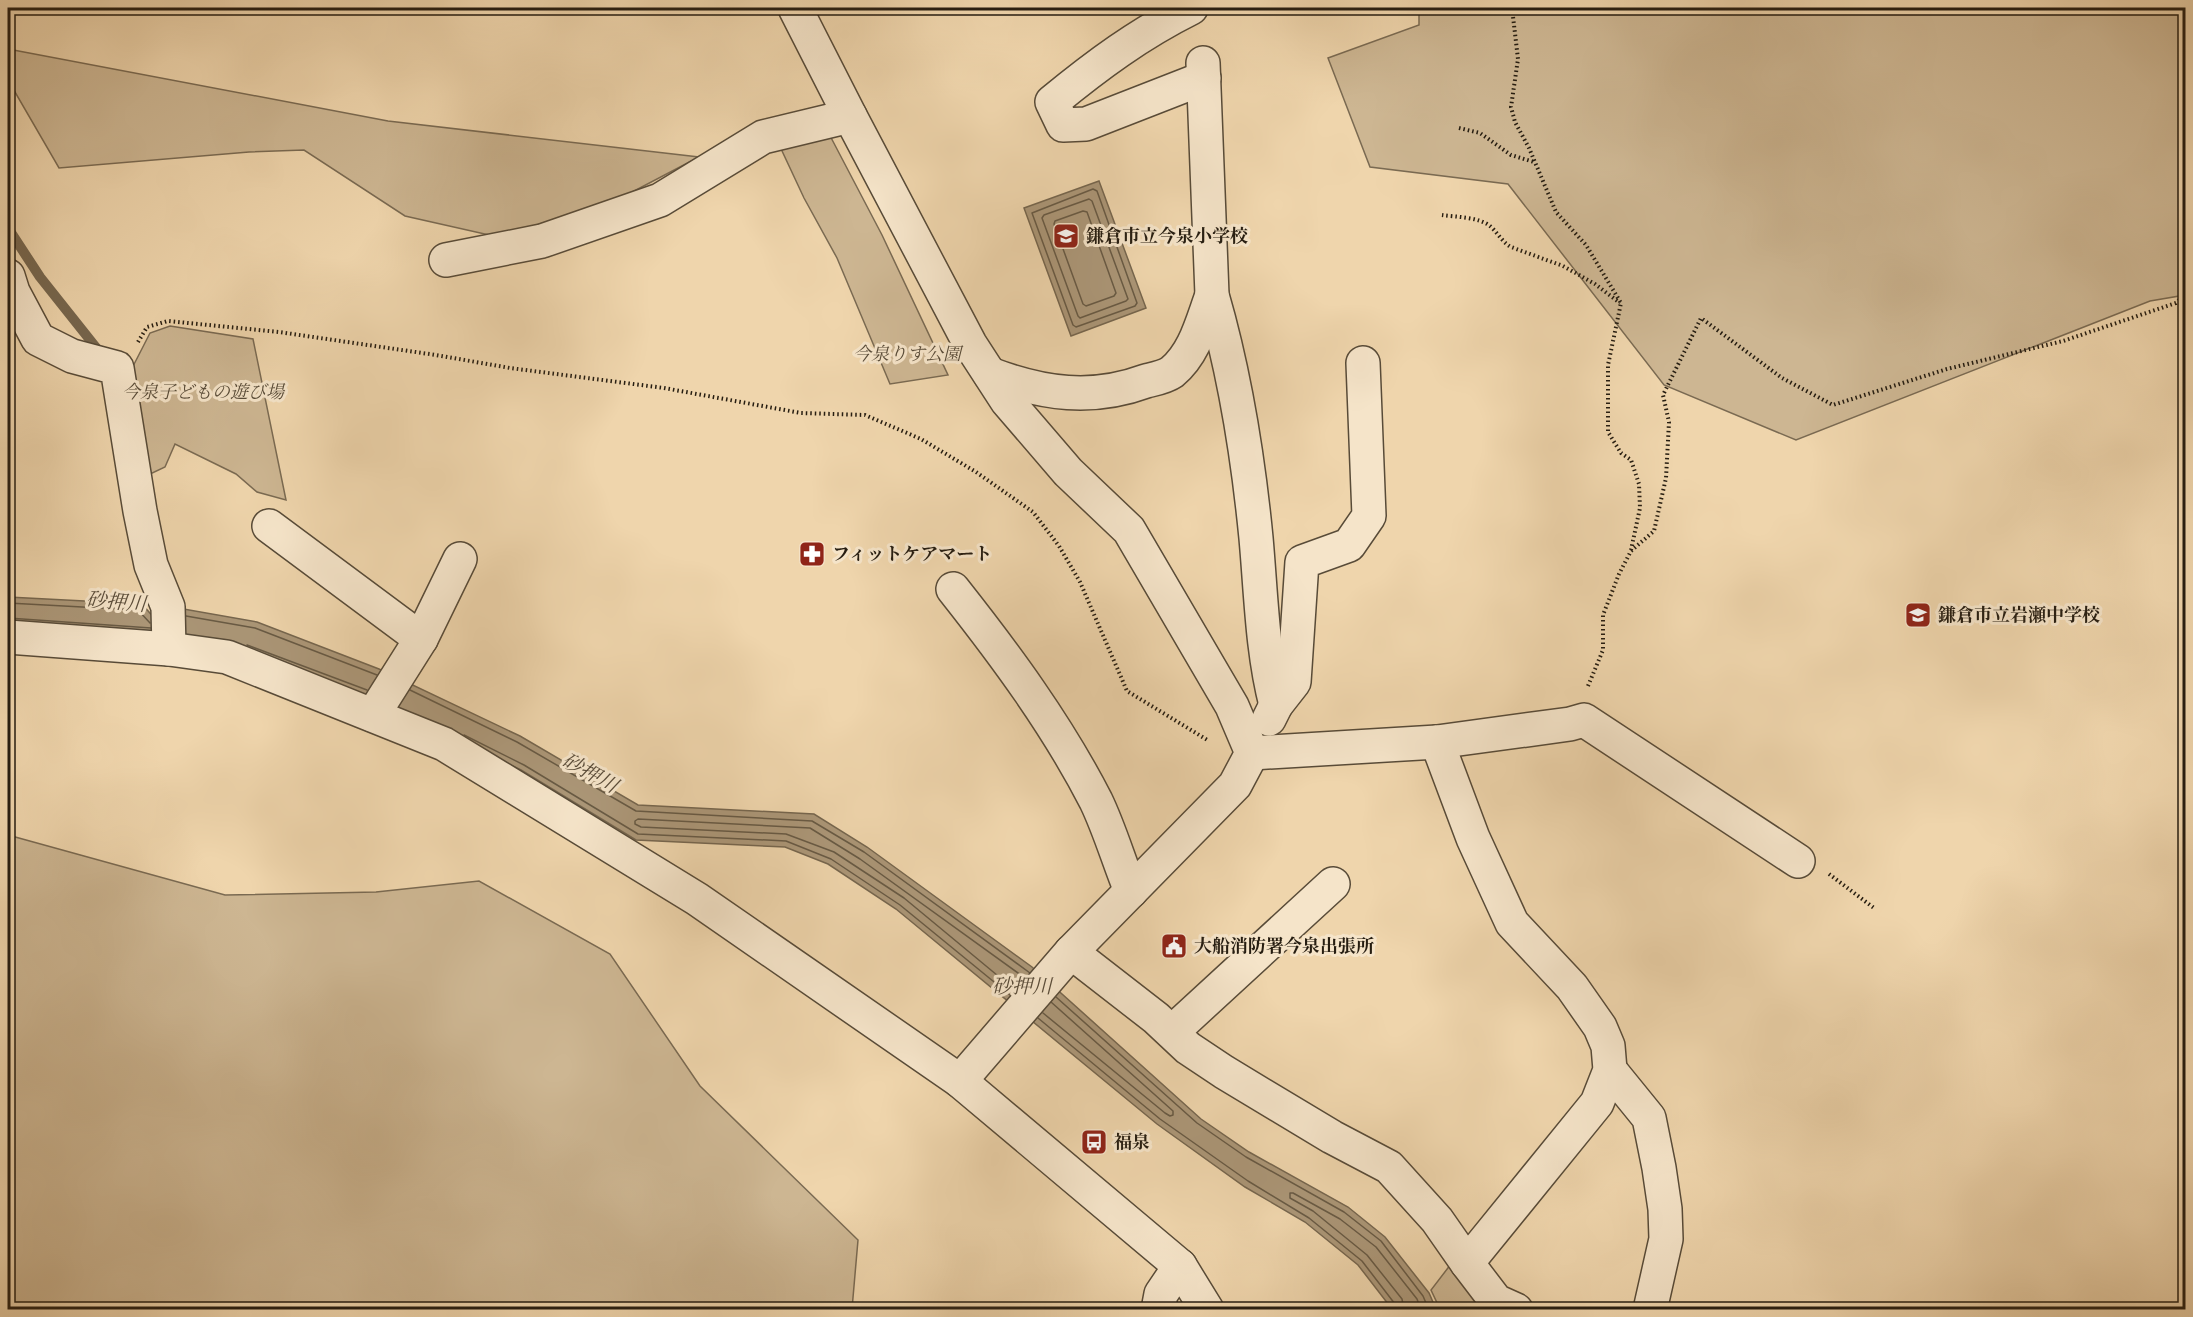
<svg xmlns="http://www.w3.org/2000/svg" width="2193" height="1317" font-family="Cardo,'Noto Serif JP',serif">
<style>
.green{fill:#cdb692;stroke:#7a6a52;stroke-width:1.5}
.water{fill:#ab9677;stroke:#76664e;stroke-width:1.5}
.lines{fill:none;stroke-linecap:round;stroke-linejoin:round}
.shore{stroke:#685a44;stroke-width:1.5}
.stream{stroke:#76664e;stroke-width:10}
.minor-casing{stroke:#584b38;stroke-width:36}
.path{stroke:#261d11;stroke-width:4;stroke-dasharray:1.5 3;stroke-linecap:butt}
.minor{stroke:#f5e4c9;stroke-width:33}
.labels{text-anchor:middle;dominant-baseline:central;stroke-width:6;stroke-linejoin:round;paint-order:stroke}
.poi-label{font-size:18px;font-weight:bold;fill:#261d11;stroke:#f5e4c9;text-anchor:start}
.park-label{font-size:18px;font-style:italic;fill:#584b38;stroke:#f5e4c9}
.water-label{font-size:20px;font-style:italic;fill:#5b4d3a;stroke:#f5e4c9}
</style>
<rect width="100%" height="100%" fill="#efd5ac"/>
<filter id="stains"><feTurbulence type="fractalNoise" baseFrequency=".00333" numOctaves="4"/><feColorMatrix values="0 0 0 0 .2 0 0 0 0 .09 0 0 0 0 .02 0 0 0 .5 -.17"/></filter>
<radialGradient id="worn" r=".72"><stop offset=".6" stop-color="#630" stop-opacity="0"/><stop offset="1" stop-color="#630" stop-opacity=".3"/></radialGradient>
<g class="green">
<polygon points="1419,8 2185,8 2185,295 2150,301 1796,440 1664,385 1508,184 1370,167 1328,58 1419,25"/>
<polygon points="8,49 388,121 699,157 617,200 498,237 405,216 304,150 249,152 59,168 8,80"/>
<polygon points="827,130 882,235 948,375 890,384 837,258 804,198 776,138"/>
<polygon points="170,326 253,339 286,500 257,492 236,474 175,444 165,467 144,477 127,378 150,333"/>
<polygon points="8,835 225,895 376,892 479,881 610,954 700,1086 858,1240 852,1309 8,1309"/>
<polygon points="1451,1264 1492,1309 1440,1309 1431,1290"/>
</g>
<g class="water">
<polygon points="1099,181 1146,308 1071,336 1024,208"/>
<polygon points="8,597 142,604 156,620 178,608 257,622 379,669 520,736 638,805 814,814 867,847 1032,967 1201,1119 1249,1152 1348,1207 1385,1237 1429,1293 1436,1309 1392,1309 1358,1265 1305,1222 1245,1187 1157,1124 896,909 828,864 785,847 636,840 521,770 393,706 8,624"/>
</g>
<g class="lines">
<g class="shore">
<polygon points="1093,189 1097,191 1137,303 1135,306 1076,327 1073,325 1032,213"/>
<polygon points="1089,199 1092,201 1128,299 1126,301 1080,318 1078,316 1042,218 1044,215"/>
<polygon points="1083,211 1087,212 1116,293 1114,296 1086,306 1083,304 1054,224 1055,221"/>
<polyline points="8,603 138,610 150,623"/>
<polyline points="186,616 255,628 377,675"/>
<polyline points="8,618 151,628"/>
<polyline points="247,645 367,690"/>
<polyline points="410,690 517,742 636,811 812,821 864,852 1030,973"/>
<polyline points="464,735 524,765 638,834 786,841 831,859 900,905 1010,995"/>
<polyline points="1015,990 904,898 834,852 786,834 641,827 635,824 635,821 638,819 810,828 860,859 1025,978"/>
<polyline points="1056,997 1197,1123 1246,1157 1344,1212 1381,1241 1423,1296 1429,1310"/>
<polyline points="1043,1013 1165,1113 1170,1116 1173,1115 1173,1111 1051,1002"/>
<polyline points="1038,1018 1160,1119 1248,1181 1309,1218 1362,1261 1395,1304 1397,1310"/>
<polyline points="1404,1310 1402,1299 1367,1255 1313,1211 1290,1198 1290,1193 1293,1193 1340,1219 1376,1247 1417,1299 1421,1310"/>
</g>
<polyline class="stream" points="8,228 40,277 102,355"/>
<defs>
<g id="minor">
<polyline points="795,8 850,116 970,344 1007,401 1068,472 1129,530 1232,706 1252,753 1235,785 1071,952 960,1081"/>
<path d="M 1191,8 C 1139,34 1097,65 1052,102 L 1063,125 L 1086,124 L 1204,78"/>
<path d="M 1203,63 L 1212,295 C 1235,374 1248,456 1256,538 C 1261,593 1262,651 1276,705"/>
<polyline points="446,260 542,241 660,200 763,137 850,116"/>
<polyline points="8,276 13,292 38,339 72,356 117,368 140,511 151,565 168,607 169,649"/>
<path d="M 990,374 C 1043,394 1092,401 1146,381 C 1154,379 1165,377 1172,372 C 1195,353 1202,322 1212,295"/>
<polyline points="269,526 421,639"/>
<path d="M 953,589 C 1006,656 1057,725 1096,801 C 1110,830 1119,862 1131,891"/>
<polyline points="8,637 169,649 227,657 444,744 697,899 960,1081 1180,1266 1207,1310"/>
<polyline points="373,715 421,639 460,559"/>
<polyline points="1269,719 1276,705 1294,682 1302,562 1349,545 1369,516 1363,363"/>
<polyline points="1437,742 1473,838 1512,923 1572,987 1600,1027 1608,1046 1610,1070 1597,1103 1467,1263 1496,1301 1516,1310"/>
<polyline points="1252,753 1437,742 1570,724 1584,720 1798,861"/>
<polyline points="1071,952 1156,1018 1188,1048 1224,1072 1332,1137 1389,1167 1437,1220 1467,1263"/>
<polyline points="1172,1032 1333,884"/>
<polyline points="1610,1070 1649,1118 1659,1168 1665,1209 1666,1239 1650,1310"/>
<polyline points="1158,1310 1161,1294 1180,1266"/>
</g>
</defs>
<use href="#minor" class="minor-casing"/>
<g class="path">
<polyline points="1512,8 1518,59 1511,107 1515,122 1529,148 1556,212 1586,245 1621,303 1608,365 1608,432 1621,453 1631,460 1639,484 1640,508 1631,550"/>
<polyline points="1459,128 1480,133 1511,155 1534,162"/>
<path d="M 1442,215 C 1456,217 1479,217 1490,226 C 1498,233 1502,242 1511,247 L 1563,266 L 1595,284 L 1620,303"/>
<polyline points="138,342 147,327 168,321 279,332 436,355 510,368 664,388 801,413 865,415 921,439 976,472 1033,512 1059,546 1080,582 1127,691 1209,741"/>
<polyline points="1588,686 1603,650 1603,615 1619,574 1631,551 1654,531 1666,478 1669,422 1663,395 1701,318 1782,378 1833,405 1947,369 2063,341 2176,303 2186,293"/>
<polyline points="1829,874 1874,908"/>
</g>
<use href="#minor" class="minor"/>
</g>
<defs>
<symbol id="school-square" viewBox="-11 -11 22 22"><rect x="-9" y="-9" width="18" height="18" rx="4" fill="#8f2418" stroke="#f5e4c9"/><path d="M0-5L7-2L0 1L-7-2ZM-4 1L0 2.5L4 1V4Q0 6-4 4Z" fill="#fff"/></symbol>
<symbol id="pharmacy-square" viewBox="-11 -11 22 22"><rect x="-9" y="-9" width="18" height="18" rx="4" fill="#8f2418" stroke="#f5e4c9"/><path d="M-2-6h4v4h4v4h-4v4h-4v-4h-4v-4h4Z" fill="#fff"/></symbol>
<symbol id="civic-square" viewBox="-11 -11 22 22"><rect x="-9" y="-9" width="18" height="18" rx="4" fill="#8f2418" stroke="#f5e4c9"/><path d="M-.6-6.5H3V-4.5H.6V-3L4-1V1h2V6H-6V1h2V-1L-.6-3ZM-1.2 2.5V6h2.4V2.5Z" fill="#fff"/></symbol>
<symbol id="bus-square" viewBox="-11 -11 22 22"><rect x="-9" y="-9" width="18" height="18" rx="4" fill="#8f2418" stroke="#f5e4c9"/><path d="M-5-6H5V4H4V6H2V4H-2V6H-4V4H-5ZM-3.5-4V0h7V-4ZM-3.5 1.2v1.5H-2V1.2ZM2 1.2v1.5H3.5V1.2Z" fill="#fff"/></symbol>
</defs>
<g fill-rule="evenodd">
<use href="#school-square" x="1051" y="221" width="30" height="30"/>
<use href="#pharmacy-square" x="797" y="539" width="30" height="30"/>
<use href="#school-square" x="1903" y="600" width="30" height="30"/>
<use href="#civic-square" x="1159" y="931" width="30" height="30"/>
<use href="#bus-square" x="1079" y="1127" width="30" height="30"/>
</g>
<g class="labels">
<g class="poi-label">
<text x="1086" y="236">鎌倉市立今泉小学校</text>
<text x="832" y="554">フィットケアマート</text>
<text x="1938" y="615">鎌倉市立岩瀬中学校</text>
<text x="1194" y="946">大船消防署今泉出張所</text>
<text x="1114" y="1142">福泉</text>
</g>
<g class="park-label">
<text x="907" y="354">今泉りす公園</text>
<text x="203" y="392">今泉子どもの遊び場</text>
</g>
<g class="water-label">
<text transform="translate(116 602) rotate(5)">砂押川</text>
<text transform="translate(590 773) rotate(29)">砂押川</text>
<text x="1022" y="986">砂押川</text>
</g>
</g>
<rect width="2193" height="1317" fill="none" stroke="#efd5ac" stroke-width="30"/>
<rect x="9" y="9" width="2175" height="1299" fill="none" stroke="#261d11" stroke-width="3"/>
<rect x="15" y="15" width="2163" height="1287" fill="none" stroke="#261d11" stroke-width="1.5"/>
<rect width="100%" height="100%" filter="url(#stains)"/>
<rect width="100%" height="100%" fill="url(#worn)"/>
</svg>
